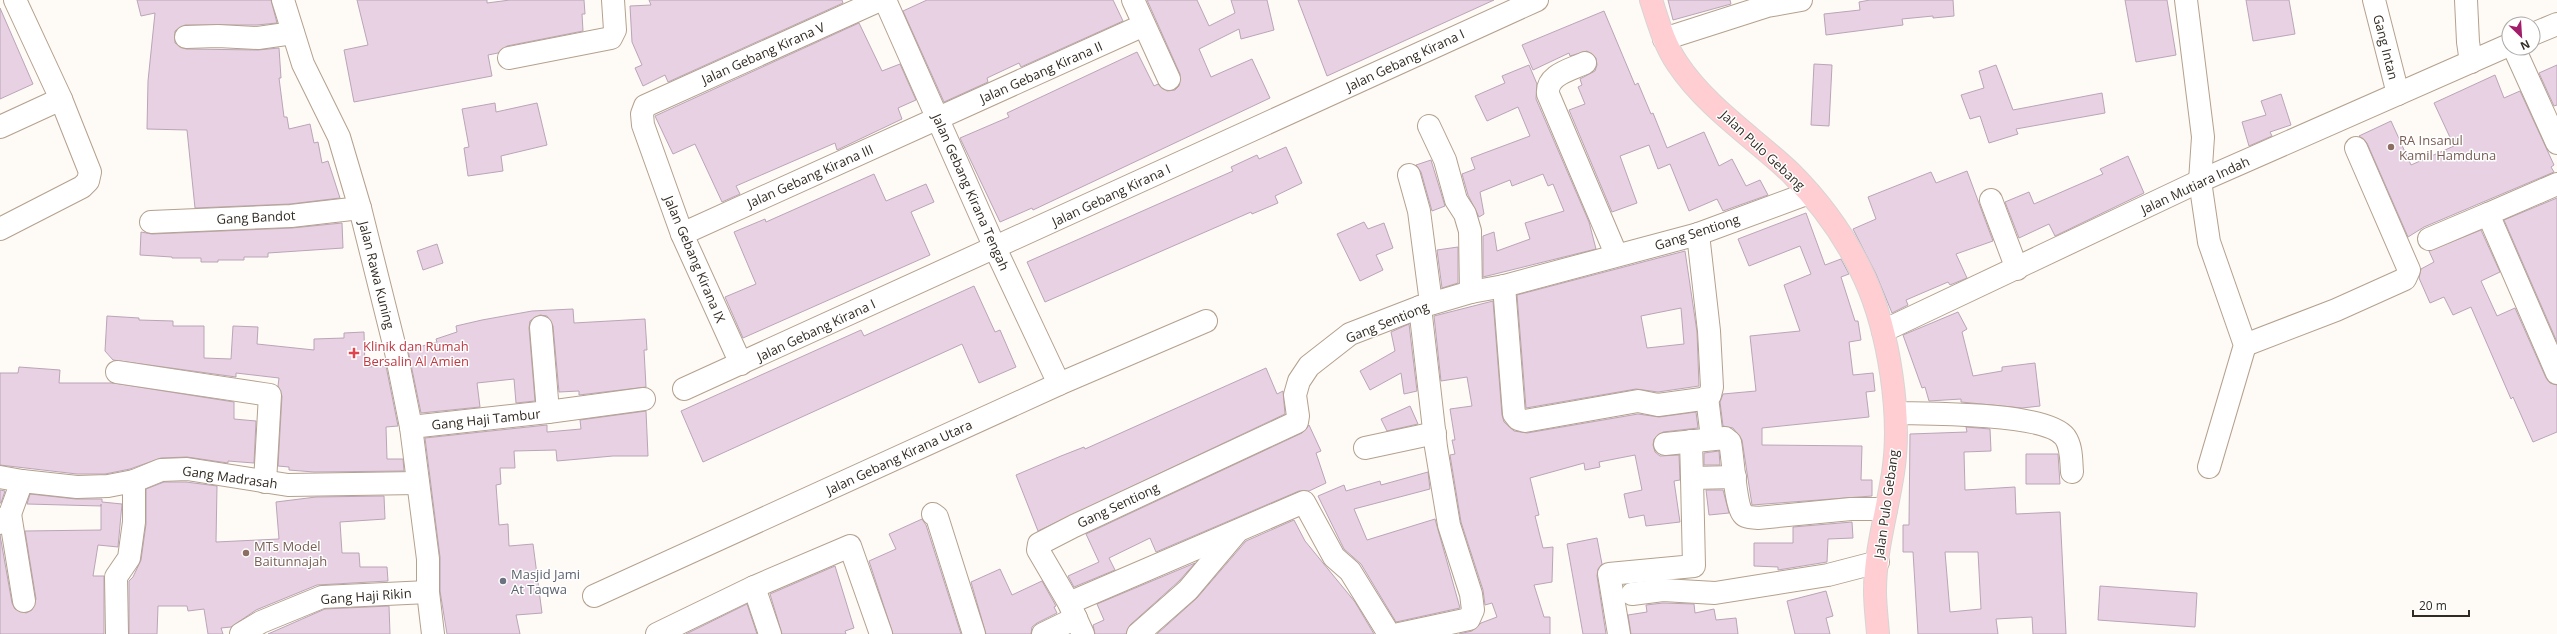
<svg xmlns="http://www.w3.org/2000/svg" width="2557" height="634" font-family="'Open Sans',sans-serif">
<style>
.building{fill:#e7d1e3;stroke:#baa5b7;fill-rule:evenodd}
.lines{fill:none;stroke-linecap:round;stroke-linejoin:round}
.minor-casing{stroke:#b4a18e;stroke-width:24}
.major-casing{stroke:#d6d5d3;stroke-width:24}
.minor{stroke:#fff;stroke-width:22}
.major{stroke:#ffced3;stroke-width:22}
.education-dot{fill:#8d6e63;stroke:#fff;stroke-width:1.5}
.health-dot{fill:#e0444e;stroke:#fff;stroke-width:1.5}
.worship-dot{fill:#6b7280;stroke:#fff;stroke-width:1.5}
.labels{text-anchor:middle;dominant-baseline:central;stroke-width:3;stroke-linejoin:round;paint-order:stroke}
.street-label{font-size:13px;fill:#322b23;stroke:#fff}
.education-label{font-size:13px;fill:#785e54;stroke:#fff;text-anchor:start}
.health-label{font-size:13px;fill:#be3a42;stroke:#fff;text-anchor:start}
.worship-label{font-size:13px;fill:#5b616d;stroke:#fff;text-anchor:start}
</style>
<rect width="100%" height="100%" fill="#fefaf6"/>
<g class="building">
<polygon points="137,0 271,0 277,23 257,25 185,25 175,31 175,43 186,49 258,50 279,48 281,78 279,78 284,117 287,117 289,129 310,124 314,143 318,142 322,163 328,161 340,198 290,204 195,208 187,130 147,129 148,81 155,13 141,16"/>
<polygon points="357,0 487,0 487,3 510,0 584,0 585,14 582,14 583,31 507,46 498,53 488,55 492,76 354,102 344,50 368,45"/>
<polygon points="649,0 842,0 843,3 668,82 665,75 643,86 635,68 642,65 632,42 630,6 651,5"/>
<polygon points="927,0 1113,0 1123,21 1021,67 1019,63 987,78 988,82 944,102 903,11"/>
<polygon points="1147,0 1197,0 1209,26 1235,13 1231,0 1267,0 1274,30 1241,39 1239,29 1199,49 1211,77 1252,59 1270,98 1033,210 1032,208 1000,222 960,138 1009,117 1007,113 1137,52 1154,86 1158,84 1167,91 1175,90 1179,86 1180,74"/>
<polygon points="1298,0 1494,0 1327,76"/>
<polygon points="1668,0 1730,0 1731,4 1673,20"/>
<polygon points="1870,0 1953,0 1954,16 1933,18 1933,16 1902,19 1903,25 1826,35 1824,14 1860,10 1859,2"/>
<polygon points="2125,0 2167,0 2176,55 2136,62"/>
<polygon points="2246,0 2289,0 2295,34 2253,41"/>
<polygon points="0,8 33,84 0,99"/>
<polygon points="1604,11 1635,85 1638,83 1651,114 1653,113 1667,148 1704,132 1719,166 1732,159 1746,186 1760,180 1768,195 1723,211 1717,199 1689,211 1670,164 1658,169 1649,145 1620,156 1637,203 1612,212 1569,110 1585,104 1578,87 1582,85 1580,79 1595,71 1597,65 1596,58 1587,51 1570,56 1569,53 1533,70 1522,45"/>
<polygon points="859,23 882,71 900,64 916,100 898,108 902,119 837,150 835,143 736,186 740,194 722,202 695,144 673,154 655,116"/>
<polygon points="1814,64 1832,65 1829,126 1811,125"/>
<polygon points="1529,65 1537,84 1536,99 1589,222 1596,249 1483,277 1483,236 1494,232 1497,251 1530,239 1525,223 1564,211 1553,184 1548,186 1543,174 1512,186 1510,180 1480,192 1484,214 1479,217 1468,195 1462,174 1475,169 1471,158 1530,136 1518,107 1487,121 1475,96 1505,83 1502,76"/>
<polygon points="1996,65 2013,110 2102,93 2105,113 2016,129 2018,134 1989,143 1980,116 1970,119 1961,95 1984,88 1979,71"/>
<polygon points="2557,65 2557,105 2554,106 2539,73"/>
<polygon points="2495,75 2504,98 2520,91 2548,152 2554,165 2551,167 2554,172 2424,227 2408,237 2367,143 2359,136 2391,121 2411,165 2454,146 2434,103"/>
<polygon points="2281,94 2291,125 2270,132 2272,136 2249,146 2242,122 2266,115 2261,101"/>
<polygon points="495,103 496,112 537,103 547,145 501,156 503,171 468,176 464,148 469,147 462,109"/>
<polygon points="1286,147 1302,183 1275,196 1278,203 1252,214 1251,212 1045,302 1027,262 1233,171 1231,167 1257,155 1259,159"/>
<polygon points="2128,156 2144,193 2055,236 2049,224 2019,238 2005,202 2029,192 2034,204 2103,174 2100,169"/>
<polygon points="1431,160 1445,206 1432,211 1421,172 1416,165"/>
<polygon points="1967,171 1993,241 1956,254 1967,278 1950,285 1948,282 1906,300 1908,305 1892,313 1876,274 1853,229 1876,219 1868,197 1931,172 1936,183"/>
<polygon points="874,174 886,201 926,184 934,202 911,212 930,255 743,338 725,297 756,284 734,232 765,219 766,222"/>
<polygon points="2557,198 2557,342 2504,220"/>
<polygon points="1806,213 1825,265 1841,259 1849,274 1841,277 1855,321 1858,321 1861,340 1849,342 1853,375 1873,373 1875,391 1866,392 1869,417 1762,428 1762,445 1862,446 1861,480 1872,480 1872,496 1752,505 1742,440 1733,428 1723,426 1720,402 1723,394 1756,391 1750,336 1800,331 1784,285 1811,274 1800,246 1749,266 1738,239"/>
<polygon points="1364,222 1368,229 1384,223 1393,248 1376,255 1383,270 1360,281 1337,234"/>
<polygon points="342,223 343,248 268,253 268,257 244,257 244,260 218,260 218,262 201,262 201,258 172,258 172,257 140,255 141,232 152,234 292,228"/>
<polygon points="2481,230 2500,272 2481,281 2497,316 2515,308 2546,378 2550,383 2557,385 2557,432 2533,442 2513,397 2511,399 2471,307 2453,315 2444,297 2430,303 2419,278 2421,269 2434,262 2429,251"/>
<polygon points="437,244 443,263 423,270 417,251"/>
<polygon points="1458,247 1458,283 1442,288 1437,250"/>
<path d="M 1685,251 L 1697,332 L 1699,386 L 1658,392 L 1636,389 L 1526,408 L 1517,295 ZM 1681,308 L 1684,344 L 1647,348 L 1641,316 Z"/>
<polygon points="974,286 995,332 1000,330 1016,367 979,383 962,344 703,462 681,411 861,330 864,336"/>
<polygon points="1493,301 1502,415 1504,422 1514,431 1527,433 1638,414 1659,417 1696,412 1698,428 1663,432 1654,439 1653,445 1655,452 1660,456 1679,455 1680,480 1674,481 1680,522 1646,526 1644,515 1629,518 1624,494 1642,490 1635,455 1599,462 1600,467 1585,470 1584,463 1530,478 1539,515 1535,516 1543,548 1553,547 1552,582 1534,585 1544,617 1550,617 1550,634 1459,634 1472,631 1481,623 1497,617 1492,603 1485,605 1483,590 1461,522 1450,455 1455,454 1452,440 1455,440 1450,409 1472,406 1467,377 1441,381 1434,316"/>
<polygon points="573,309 574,323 645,319 647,350 644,350 646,387 579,395 579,391 559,392 553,326 547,316 540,315 530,321 529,328 535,401 516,403 514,379 477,383 480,407 421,413 408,350 437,342 436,339 457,332 456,326 482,320 532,311"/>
<polygon points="1958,312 1967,329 1962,332 1973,376 2002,371 2002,367 2035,363 2040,406 2022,408 1961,402 1961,399 1929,401 1925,387 1922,388 1903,335"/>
<polygon points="107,316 139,318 139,320 173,321 173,326 204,326 204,358 231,359 233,326 258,327 257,344 314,350 314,339 344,338 344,333 364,332 365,367 386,366 398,426 386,427 387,459 403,459 404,471 314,472 289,470 289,467 278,466 282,396 278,386 279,378 236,373 236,377 113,360 105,351"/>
<polygon points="1409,324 1417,391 1404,394 1401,373 1370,390 1360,371 1395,351 1391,332"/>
<polygon points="19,367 60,370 59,383 113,383 234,402 234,419 256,421 254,463 228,461 228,463 187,457 161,458 130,469 105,474 77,474 0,465 0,373 18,373"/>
<polygon points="1266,368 1277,394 1283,391 1285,414 1038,531 1016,475 1061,456 1084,447 1085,449"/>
<polygon points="1410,406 1418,424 1387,431 1381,419"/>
<polygon points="646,411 648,456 613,456 557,461 556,450 514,451 515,468 500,468 501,484 496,485 499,525 508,524 509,546 533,544 542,613 516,615 520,634 447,634 440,591 440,557 425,438 547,425 547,432 581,429 580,420"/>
<polygon points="1309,425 1321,451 1316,453 1326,483 1309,491 1299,491 1156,552 1150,538 1109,558 1115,570 1074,587 1068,576 1099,562 1086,534 1302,433"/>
<path d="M 1966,427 L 1990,429 L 1991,451 L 1964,452 L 1965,490 L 2015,487 L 2016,514 L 2060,512 L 2066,634 L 2033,634 L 2032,617 L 1996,619 L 1998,634 L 1918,634 L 1913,552 L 1903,552 L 1903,525 L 1909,525 L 1910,434 L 1967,432 ZM 1945,552 L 1978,552 L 1981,609 L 1950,612 Z"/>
<polygon points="1719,451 1720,465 1704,465 1704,453"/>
<polygon points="2026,454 2058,454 2060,484 2026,484"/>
<polygon points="1428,472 1430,489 1354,509 1367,540 1435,519 1460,608 1396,622 1361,564 1344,549 1318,496 1344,485 1346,491 1380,481 1381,485"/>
<polygon points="164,482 186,482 217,486 216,542 279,539 276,502 316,497 384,496 385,519 340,522 342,553 359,553 360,567 387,567 388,581 317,585 256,610 231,627 221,628 223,634 208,634 204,609 188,611 187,606 158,606 157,634 129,634 129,581 133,577 141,560 146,524 146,489"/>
<polygon points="0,490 5,491 1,503 0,503"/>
<polygon points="1706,490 1723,490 1729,513 1709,515"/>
<polygon points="30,494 76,499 102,499 102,502 122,504 118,547 98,545 93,576 104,576 104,634 0,634 0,535 12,603 15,609 26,613 32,610 36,599 25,531 101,530 101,504 101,506 27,504"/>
<polygon points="922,519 926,525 961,634 893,634 869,561 896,549 889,534"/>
<polygon points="1294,520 1305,541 1355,602 1374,634 1157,634 1197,598 1246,541"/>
<polygon points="1852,522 1853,538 1828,539 1827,562 1778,570 1778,567 1754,566 1754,543 1793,543 1793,527"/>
<polygon points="1597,538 1602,564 1598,569 1597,576 1606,634 1583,634 1567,544"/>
<polygon points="1195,563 1179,581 1130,625 1126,634 1095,634 1093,625 1104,620 1097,604"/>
<polygon points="835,566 854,628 845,631 846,634 782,634 770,594"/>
<polygon points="1000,569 1012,595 1042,581 1056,606 1054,607 1057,613 1037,623 1032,627 1031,634 986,634 971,582"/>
<polygon points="2100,586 2197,593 2195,627 2098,620"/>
<polygon points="1826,591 1833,616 1826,618 1830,634 1795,634 1787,601"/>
<polygon points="1663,603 1694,604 1695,613 1714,609 1716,620 1736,618 1738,634 1631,634 1628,615 1647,612 1646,605"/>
<polygon points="747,604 757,634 686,634"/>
<polygon points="389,606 390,634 268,634 325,609"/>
</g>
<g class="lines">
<defs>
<g id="minor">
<polyline points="283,0 303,64 339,137 360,208 396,352 411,427 428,559 428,592 433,634"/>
<polyline points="885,0 995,248 1059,384"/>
<polyline points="1133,0 1169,79"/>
<polyline points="2186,0 2203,137 2200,181 2209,242 2245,345 2209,467"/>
<polyline points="2374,0 2398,94"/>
<polyline points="2466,0 2468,42 2471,62"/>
<polyline points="2533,34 2557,24"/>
<polyline points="186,37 218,36 258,38 293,33"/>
<polyline points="1664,39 1767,6 1801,0"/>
<polyline points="2514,48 2557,143"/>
<polyline points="509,58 611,38 615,30 613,0"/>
<path d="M 1585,63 C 1570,70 1546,75 1548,94 L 1616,254"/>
<polyline points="1429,126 1445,160 1456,200 1465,214 1470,231 1471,292"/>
<polyline points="0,127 61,99"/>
<polyline points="1409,175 1419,211 1431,303"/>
<polyline points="2557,184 2488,214 2557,373"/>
<polyline points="1991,200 2017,269"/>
<polyline points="151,222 291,216 360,208"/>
<polyline points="0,229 82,187 88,181 90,172 61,99 15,0"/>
<polyline points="682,234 1144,25"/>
<polyline points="2429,239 2488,214"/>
<polyline points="1504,286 1514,414 1518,419 1525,421 1638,401 1658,405 1702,399 1710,395 1712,387 1709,331 1698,234"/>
<polyline points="1883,331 2200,181 2509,45"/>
<polyline points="2245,345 2336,310 2405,279 2409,270 2356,148"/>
<polyline points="741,364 682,234 643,125 642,114 645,106 880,0"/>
<polyline points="117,372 270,395 265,482"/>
<polyline points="684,389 1537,0"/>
<polyline points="1707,397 1712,438"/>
<polyline points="548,412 644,399"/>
<path d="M 1896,413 C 1928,414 2046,412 2065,437 C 2072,447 2071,460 2072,472"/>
<polyline points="411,427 548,412 541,327"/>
<polyline points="1691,441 1692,478 1735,477"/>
<path d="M 1665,444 L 1725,438 L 1730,442 C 1733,456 1735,505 1743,514 C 1746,518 1753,517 1758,518 L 1851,509 L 1886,509"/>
<polyline points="1365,448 1435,433"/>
<polyline points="0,477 22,481"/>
<polyline points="10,514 24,601"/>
<polyline points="933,514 937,517 974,634"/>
<polyline points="0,523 10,514 22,481 77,487 108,486 134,481 161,470 187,469 288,485 418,483"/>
<polyline points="754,587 770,634"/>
<polyline points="1632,594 1663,590 1715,593 1828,575 1878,562"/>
<polyline points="594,596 1059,384 1206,321"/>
<polyline points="1069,603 1304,502 1334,557 1350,571 1389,634"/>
<polyline points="117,634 116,577 129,558 134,522 134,481"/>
<polyline points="241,634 261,622 322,597 428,592"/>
<polyline points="657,634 754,587 850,546 881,634"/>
<polyline points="1043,634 1076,618"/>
<polyline points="1083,634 1069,603 1038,550 1039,544 1074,526 1297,422 1298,416 1295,395 1299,381 1309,366 1350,334 1420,307 1471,292 1504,286 1698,234 1809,193"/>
<polyline points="1138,634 1188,590 1236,533"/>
<polyline points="1399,634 1469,619 1473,610 1471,594 1449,525 1436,447 1420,307"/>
<polyline points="1619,634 1609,574 1694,566 1692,478"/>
</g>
<path id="major" d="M 1651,0 C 1658,21 1664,44 1677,63 C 1706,107 1753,137 1791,173 C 1821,203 1848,241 1865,279 C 1889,332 1902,416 1893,473 C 1887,512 1875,551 1875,591 C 1875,605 1877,620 1878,634"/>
</defs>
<use href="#minor" class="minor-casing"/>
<use href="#major" class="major-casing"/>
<use href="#minor" class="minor"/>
<use href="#major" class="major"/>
</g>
<g class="education-dot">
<circle cx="2391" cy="147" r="4"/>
<circle cx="246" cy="553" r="4"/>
</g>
<path class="health-dot" d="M352 347h4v4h4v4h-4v4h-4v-4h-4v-4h4z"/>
<circle class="worship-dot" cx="503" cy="581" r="4"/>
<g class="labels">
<g class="street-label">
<text transform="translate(2386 47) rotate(76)">Gang Intan</text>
<text transform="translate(763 53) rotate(-24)">Jalan Gebang Kirana V</text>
<text transform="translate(1405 60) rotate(-25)">Jalan Gebang Kirana I</text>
<text transform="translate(1041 72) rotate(-24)">Jalan Gebang Kirana II</text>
<text transform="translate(1763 150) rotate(43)">Jalan Pulo Gebang</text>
<text transform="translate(810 176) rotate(-24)">Jalan Gebang Kirana III</text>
<text transform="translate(2195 185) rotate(-25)">Jalan Mutiara Indah</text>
<text transform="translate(971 192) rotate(66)">Jalan Gebang Kirana Tengah</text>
<text transform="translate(1111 195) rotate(-25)">Jalan Gebang Kirana I</text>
<text transform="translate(256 217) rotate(-3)">Gang Bandot</text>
<text transform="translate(1697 232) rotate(-18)">Gang Sentiong</text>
<text transform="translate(695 259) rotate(67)">Jalan Gebang Kirana IX</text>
<text transform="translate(377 275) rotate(76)">Jalan Rawa Kuning</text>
<text transform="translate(1387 322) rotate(-22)">Gang Sentiong</text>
<text transform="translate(816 330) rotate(-25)">Jalan Gebang Kirana I</text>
<text transform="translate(486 419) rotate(-6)">Gang Haji Tambur</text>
<text transform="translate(899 457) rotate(-25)">Jalan Gebang Kirana Utara</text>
<text transform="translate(230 477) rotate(8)">Gang Madrasah</text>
<text transform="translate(1886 504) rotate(-82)">Jalan Pulo Gebang</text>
<text transform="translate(1118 505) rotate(-25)">Gang Sentiong</text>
<text transform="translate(366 596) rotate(-4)">Gang Haji Rikin</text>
</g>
<g class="education-label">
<text x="2399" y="140">RA Insanul<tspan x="2399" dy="15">Kamil Hamduna</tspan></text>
<text x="254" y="546">MTs Model<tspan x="254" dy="15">Baitunnajah</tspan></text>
</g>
<g class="health-label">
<text x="363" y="346">Klinik dan Rumah<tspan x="363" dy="15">Bersalin Al Amien</tspan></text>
</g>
<g class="worship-label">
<text x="511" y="574">Masjid Jami<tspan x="511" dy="15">At Taqwa</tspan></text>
</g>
</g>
<g transform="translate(2521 36) rotate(155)"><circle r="19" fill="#ffffff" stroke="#adaaa7"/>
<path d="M0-3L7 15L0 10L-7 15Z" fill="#a21d6a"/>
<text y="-6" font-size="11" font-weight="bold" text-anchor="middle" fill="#322b23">N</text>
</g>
<path d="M2413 610v6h56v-6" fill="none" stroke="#322b23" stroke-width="2"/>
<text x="2419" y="610" font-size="12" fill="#322b23" stroke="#ffffff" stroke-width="3" paint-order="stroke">20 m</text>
</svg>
